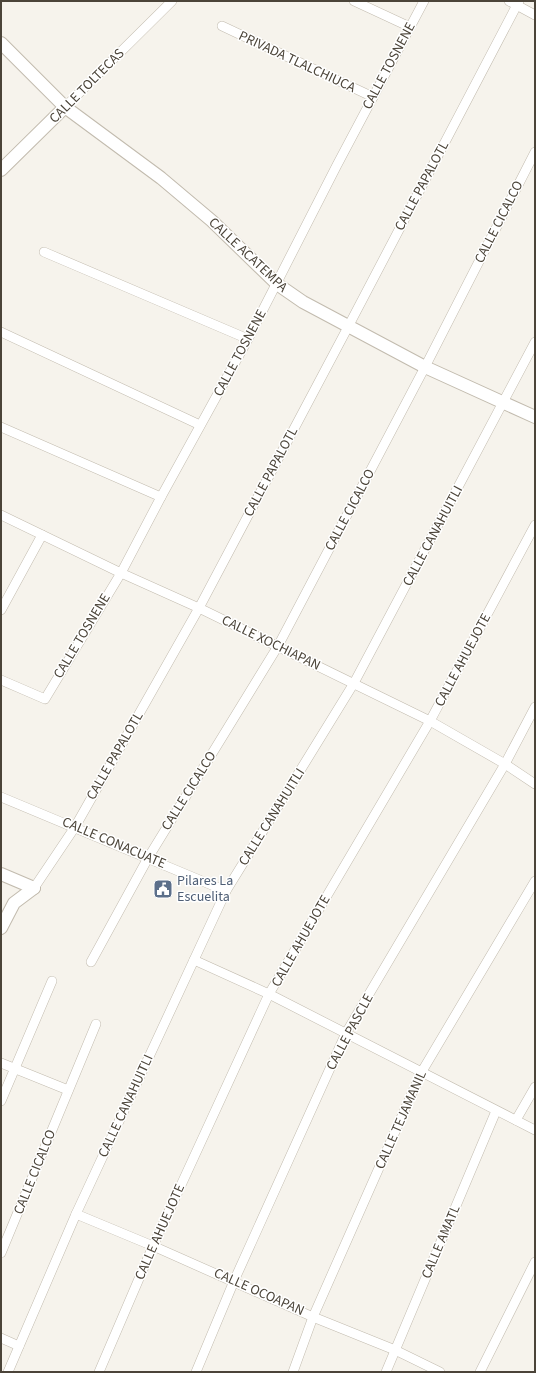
<svg xmlns="http://www.w3.org/2000/svg" width="536" height="1373" font-family="'Source Sans 3',sans-serif">
<style>
.lines{fill:none;stroke-linecap:round;stroke-linejoin:round}
.minor-casing{stroke:#c2bbae;stroke-width:10}
.tertiary-casing{stroke:#c2bbae;stroke-width:14}
.minor{stroke:#fff;stroke-width:9}
.tertiary{stroke:#fff;stroke-width:12}
.labels{text-anchor:middle;dominant-baseline:central;stroke-width:3;stroke-linejoin:round;paint-order:stroke}
.street-label{font-size:14px;fill:#4b4439;stroke:#fff}
.service-label{font-size:14px;fill:#4e5e75;stroke:#fff;text-anchor:start}
</style>
<rect width="100%" height="100%" fill="#f6f3ec"/>
<g class="lines">
<defs>
<g id="minor">
<polyline points="354,1 410,27"/>
<polyline points="509,1 535,15"/>
<polyline points="222,26 373,97"/>
<polyline points="65,107 172,1"/>
<polyline points="44,252 248,339"/>
<polyline points="1,332 200,425"/>
<polyline points="1,427 161,497"/>
<polyline points="1,515 121,573 199,608 430,721 505,764 535,784"/>
<polyline points="1,610 42,535"/>
<polyline points="1,680 45,699 121,573 161,497 248,339 337,165 424,1"/>
<polyline points="1,797 226,891"/>
<polyline points="34,888 75,827 199,608 348,327 519,1"/>
<polyline points="194,960 269,994 535,1130"/>
<polyline points="91,962 148,858 278,646 425,367 535,152"/>
<polyline points="1,1063 68,1090"/>
<polyline points="1,1101 52,981"/>
<polyline points="516,1120 535,1087"/>
<polyline points="76,1214 153,1246 313,1317 395,1350 440,1372"/>
<polyline points="1,1253 96,1024"/>
<polyline points="1,1338 19,1346"/>
<polyline points="8,1372 76,1214 226,891 354,683 535,342"/>
<polyline points="99,1372 153,1246 269,994 430,721 535,525"/>
<polyline points="196,1372 234,1281 346,1033 505,764 535,707"/>
<polyline points="293,1372 313,1317 421,1073 535,881"/>
<polyline points="386,1372 496,1111"/>
<polyline points="480,1372 535,1262"/>
</g>
<g id="tertiary">
<polyline points="1,43 65,107 161,178 212,221 277,284 303,302 425,367 535,417"/>
<polyline points="1,170 65,107"/>
<polyline points="1,874 34,888"/>
<polyline points="1,928 14,903 34,888"/>
</g>
</defs>
<use href="#minor" class="minor-casing"/>
<use href="#tertiary" class="tertiary-casing"/>
<use href="#minor" class="minor"/>
<use href="#tertiary" class="tertiary"/>
</g>
<defs>
<symbol id="civic-square" viewBox="-11 -11 22 22"><rect x="-9" y="-9" width="18" height="18" rx="4" fill="#5c6f8a" stroke="#fff"/><path d="M-.6-6.5H3V-4.5H.6V-3L4-1V1h2V6H-6V1h2V-1L-.6-3ZM-1.2 2.5V6h2.4V2.5Z" fill="#fff"/></symbol>
</defs>
<g fill-rule="evenodd">
<use href="#civic-square" x="152" y="878" width="22" height="22"/>
</g>
<g class="labels">
<g class="street-label">
<text transform="translate(297 62) rotate(25)">PRIVADA TLALCHIUCA</text>
<text transform="translate(389 66) rotate(-62)">CALLE TOSNENE</text>
<text transform="translate(87 86) rotate(-45)">CALLE TOLTECAS</text>
<text transform="translate(422 186) rotate(-62)">CALLE PAPALOTL</text>
<text transform="translate(499 222) rotate(-63)">CALLE CICALCO</text>
<text transform="translate(248 255) rotate(43)">CALLE ACATEMPA</text>
<text transform="translate(240 353) rotate(-62)">CALLE TOSNENE</text>
<text transform="translate(271 472) rotate(-62)">CALLE PAPALOTL</text>
<text transform="translate(350 510) rotate(-62)">CALLE CICALCO</text>
<text transform="translate(433 536) rotate(-62)">CALLE CANAHUITLI</text>
<text transform="translate(82 636) rotate(-59)">CALLE TOSNENE</text>
<text transform="translate(271 643) rotate(26)">CALLE XOCHIAPAN</text>
<text transform="translate(463 660) rotate(-62)">CALLE AHUEJOTE</text>
<text transform="translate(115 756) rotate(-60)">CALLE PAPALOTL</text>
<text transform="translate(189 791) rotate(-58)">CALLE CICALCO</text>
<text transform="translate(272 817) rotate(-58)">CALLE CANAHUITLI</text>
<text transform="translate(114 843) rotate(23)">CALLE CONACUATE</text>
<text transform="translate(301 941) rotate(-60)">CALLE AHUEJOTE</text>
<text transform="translate(350 1032) rotate(-62)">CALLE PASCLE</text>
<text transform="translate(126 1106) rotate(-65)">CALLE CANAHUITLI</text>
<text transform="translate(401 1120) rotate(-66)">CALLE TEJAMANIL</text>
<text transform="translate(35 1172) rotate(-68)">CALLE CICALCO</text>
<text transform="translate(160 1232) rotate(-66)">CALLE AHUEJOTE</text>
<text transform="translate(441 1242) rotate(-67)">CALLE AMATL</text>
<text transform="translate(259 1292) rotate(24)">CALLE OCOAPAN</text>
</g>
<g class="service-label">
<text x="177" y="881">Pilares La<tspan x="177" dy="16">Escuelita</tspan></text>
</g>
</g>
<rect width="536" height="1373" fill="none" stroke="#4b4439" stroke-width="4"/>
</svg>
